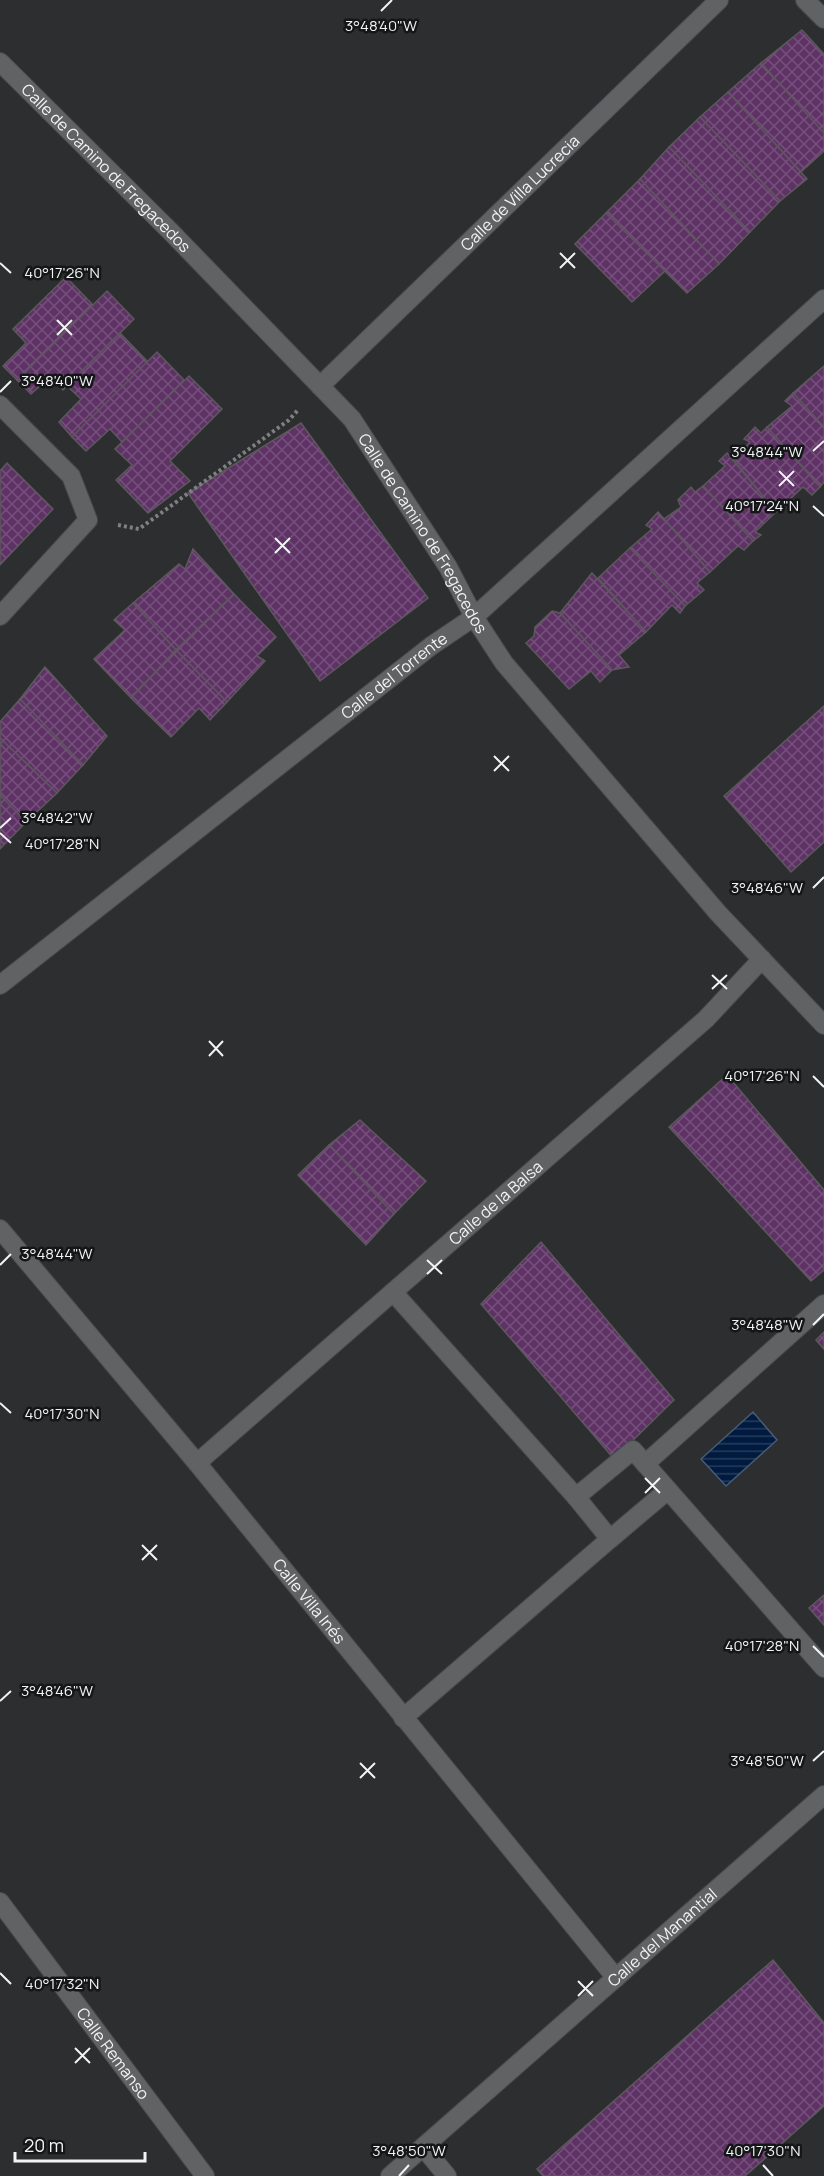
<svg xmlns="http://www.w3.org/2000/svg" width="824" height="2176" font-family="Manrope,sans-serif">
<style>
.water{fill:url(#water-rules);stroke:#485c75;stroke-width:1.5}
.building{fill:url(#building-cross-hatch);stroke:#5b595b;stroke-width:1.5}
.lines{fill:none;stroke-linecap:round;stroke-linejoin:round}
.minor-casing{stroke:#494b4d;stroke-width:20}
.path{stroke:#7e8082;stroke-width:4;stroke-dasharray:3 3;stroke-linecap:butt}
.minor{stroke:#606264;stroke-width:18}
.ticks{fill:none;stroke:#f1f3f4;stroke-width:2}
.labels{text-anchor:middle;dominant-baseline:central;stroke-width:5;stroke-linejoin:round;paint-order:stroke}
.street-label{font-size:16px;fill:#f1f3f4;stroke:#151617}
.ticks-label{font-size:15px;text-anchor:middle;fill:#f1f3f4;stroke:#151617;stroke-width:5;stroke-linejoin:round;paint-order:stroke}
</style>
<defs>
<pattern id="water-rules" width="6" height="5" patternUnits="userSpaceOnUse" patternTransform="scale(1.5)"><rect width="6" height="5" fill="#001b3f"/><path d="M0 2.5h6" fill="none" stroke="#263d5b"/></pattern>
<pattern id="building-cross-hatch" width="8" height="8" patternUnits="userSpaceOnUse" patternTransform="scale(1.5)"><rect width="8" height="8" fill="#5e3265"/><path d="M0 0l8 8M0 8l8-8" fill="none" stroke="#76507c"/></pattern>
</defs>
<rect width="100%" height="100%" fill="#2c2e30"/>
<polygon class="water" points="753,1412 777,1440 726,1486 701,1459"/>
<g class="building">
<polygon points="802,30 824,54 824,133 761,63"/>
<polygon points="761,63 824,133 824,151 801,172 728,92"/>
<polygon points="728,92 807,179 780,201 700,117"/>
<polygon points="700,117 780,201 750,232 669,147"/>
<polygon points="669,147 750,232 719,264 640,179"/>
<polygon points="640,179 719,264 687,293 606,213"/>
<polygon points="606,213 665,271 632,302 575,244"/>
<polygon points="66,277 93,305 17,380 3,366 26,343 13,329"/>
<polygon points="107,291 134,319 63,390 50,377 31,394 17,380"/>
<polygon points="120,333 148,362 72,437 59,422 81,399 67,386"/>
<polygon points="157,352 185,381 122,442 110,429 86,451 72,437"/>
<polygon points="824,366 824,427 793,393"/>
<polygon points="189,376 222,409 170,461 190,481 148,513 116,480 132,465 115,449"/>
<polygon points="793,393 824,427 824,482 820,487 767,427 792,406 785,401"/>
<polygon points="301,423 428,598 320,681 188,493"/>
<polygon points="755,427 761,433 767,427 820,487 812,495 803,487 776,512 733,459 750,442 744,439"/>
<polygon points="727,453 776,512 755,532 761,535 753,541 703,486 725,466 719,461"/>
<polygon points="7,463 53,509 0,565 0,471"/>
<polygon points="703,486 753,541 744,550 738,546 710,572 664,519 681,507 678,500 691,487 695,492"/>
<polygon points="658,512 710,572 697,583 704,590 685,606 630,548 652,529 646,525"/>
<polygon points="630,548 685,606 680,613 672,605 646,632 598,578"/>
<polygon points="193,549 234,594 176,650 133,603 179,564 185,569"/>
<polygon points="592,573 646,632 619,655 629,667 612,670 560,613"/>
<polygon points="234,594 276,637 257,656 265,661 227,702 176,650"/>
<polygon points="133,603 176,650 131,698 94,659 125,630 114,620"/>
<polygon points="552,611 560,613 612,670 600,682 591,671 569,689 526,643 534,636 535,627"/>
<polygon points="176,650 227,702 210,720 199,708 171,737 131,698"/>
<polygon points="45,667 107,736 83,765 20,699"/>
<polygon points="20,699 83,765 57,793 0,738 0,722"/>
<polygon points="824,706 824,842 791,872 724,796"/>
<polygon points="0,738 57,793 26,822 0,795"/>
<polygon points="0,795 26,822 0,849"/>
<polygon points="727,1075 824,1190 824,1270 811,1281 669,1127"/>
<polygon points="360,1120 426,1181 394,1214 329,1145"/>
<polygon points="329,1145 394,1214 366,1245 298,1175"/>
<polygon points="541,1242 674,1400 614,1459 481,1304"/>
<polygon points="824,1332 824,1349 816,1340"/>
<polygon points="824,1595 824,1625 809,1608"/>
<polygon points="773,1960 824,2023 824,2106 745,2176 543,2176 537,2169"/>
</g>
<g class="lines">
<defs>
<g id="minor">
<polyline points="805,0 824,19"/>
<path id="s1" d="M 0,62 L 172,233 L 352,419 L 448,567 L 474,617 L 504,663 L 718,913 L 824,1025"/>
<path id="s2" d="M 320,386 L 719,0"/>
<polyline points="0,405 71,476 88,520 0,616"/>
<path id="s3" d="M 0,985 L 431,646 L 474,617 L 824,299"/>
<path id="s4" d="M 0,1229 L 197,1463 L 616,1978"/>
<polyline points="393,1292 576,1497"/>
<path id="s5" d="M 197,1463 L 706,1019 L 762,959"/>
<polyline points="645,1464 824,1304"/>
<polyline points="668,1490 610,1539 576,1497 633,1450 824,1668"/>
<polyline points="403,1718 610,1539"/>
<path id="s6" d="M 0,1902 L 205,2176"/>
<polyline points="424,2148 447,2176"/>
<path id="s7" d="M 390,2176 L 824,1795"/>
</g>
</defs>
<use href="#minor" class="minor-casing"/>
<polyline class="path" points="118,525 139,529 289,420 298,410"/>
<use href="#minor" class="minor"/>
</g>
<path class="ticks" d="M 381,11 L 392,0M 560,253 L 575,268M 0,263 L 11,273M 560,268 L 575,253M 57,320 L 72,335M 57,335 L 72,320M 0,392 L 11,381M 813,451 L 824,441M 779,471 L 794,486M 779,486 L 794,471M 813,506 L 824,516M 275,538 L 290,553M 275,553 L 290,538M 494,756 L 509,771M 494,771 L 509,756M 0,828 L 11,818M 0,833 L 11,843M 813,888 L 824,877M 712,975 L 727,989M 712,989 L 727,975M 209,1041 L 223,1056M 209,1056 L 223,1041M 813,1076 L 824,1087M 427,1260 L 442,1274M 0,1265 L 11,1254M 427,1274 L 442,1260M 813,1325 L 824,1314M 0,1403 L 11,1413M 645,1478 L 660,1493M 645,1493 L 660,1478M 142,1545 L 157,1560M 142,1560 L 157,1545M 813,1646 L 824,1657M 0,1701 L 11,1691M 813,1761 L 824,1751M 360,1763 L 375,1778M 360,1778 L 375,1763M 0,1973 L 11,1984M 578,1981 L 593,1996M 578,1996 L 593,1981M 75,2048 L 90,2063M 75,2063 L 90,2048M 763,2165 L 773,2176M 399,2176 L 409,2165"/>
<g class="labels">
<g class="street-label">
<text stroke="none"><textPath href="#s1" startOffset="150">Calle de Camino de Fregacedos</textPath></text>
<text stroke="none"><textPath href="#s2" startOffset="278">Calle de Villa Lucrecia</textPath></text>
<text stroke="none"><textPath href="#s1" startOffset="636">Calle de Camino de Fregacedos</textPath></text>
<text stroke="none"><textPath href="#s3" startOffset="501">Calle del Torrente</textPath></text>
<text stroke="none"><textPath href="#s5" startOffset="396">Calle de la Balsa</textPath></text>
<text stroke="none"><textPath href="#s4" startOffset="484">Calle Villa Inés</textPath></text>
<text stroke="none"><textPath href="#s7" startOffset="362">Calle del Manantial</textPath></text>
<text stroke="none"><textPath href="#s6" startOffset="189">Calle Remanso</textPath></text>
</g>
</g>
<g class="ticks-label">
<text x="381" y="31">3°48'40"W</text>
<text x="62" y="278">40°17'26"N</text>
<text x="57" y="386">3°48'40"W</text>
<text x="767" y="457">3°48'44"W</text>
<text x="762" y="511">40°17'24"N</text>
<text x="57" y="823">3°48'42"W</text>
<text x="62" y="849">40°17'28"N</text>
<text x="767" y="893">3°48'46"W</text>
<text x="762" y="1081">40°17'26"N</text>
<text x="57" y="1259">3°48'44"W</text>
<text x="767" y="1330">3°48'48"W</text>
<text x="62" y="1419">40°17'30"N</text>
<text x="762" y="1651">40°17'28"N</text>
<text x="57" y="1696">3°48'46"W</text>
<text x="767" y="1766">3°48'50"W</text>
<text x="62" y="1989">40°17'32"N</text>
<text x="409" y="2156">3°48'50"W</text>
<text x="763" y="2156">40°17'30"N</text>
</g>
<path d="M15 2152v9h130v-9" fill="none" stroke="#f1f3f4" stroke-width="3"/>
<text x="24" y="2152" font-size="18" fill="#f1f3f4" stroke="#151617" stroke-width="4.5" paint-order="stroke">20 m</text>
</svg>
